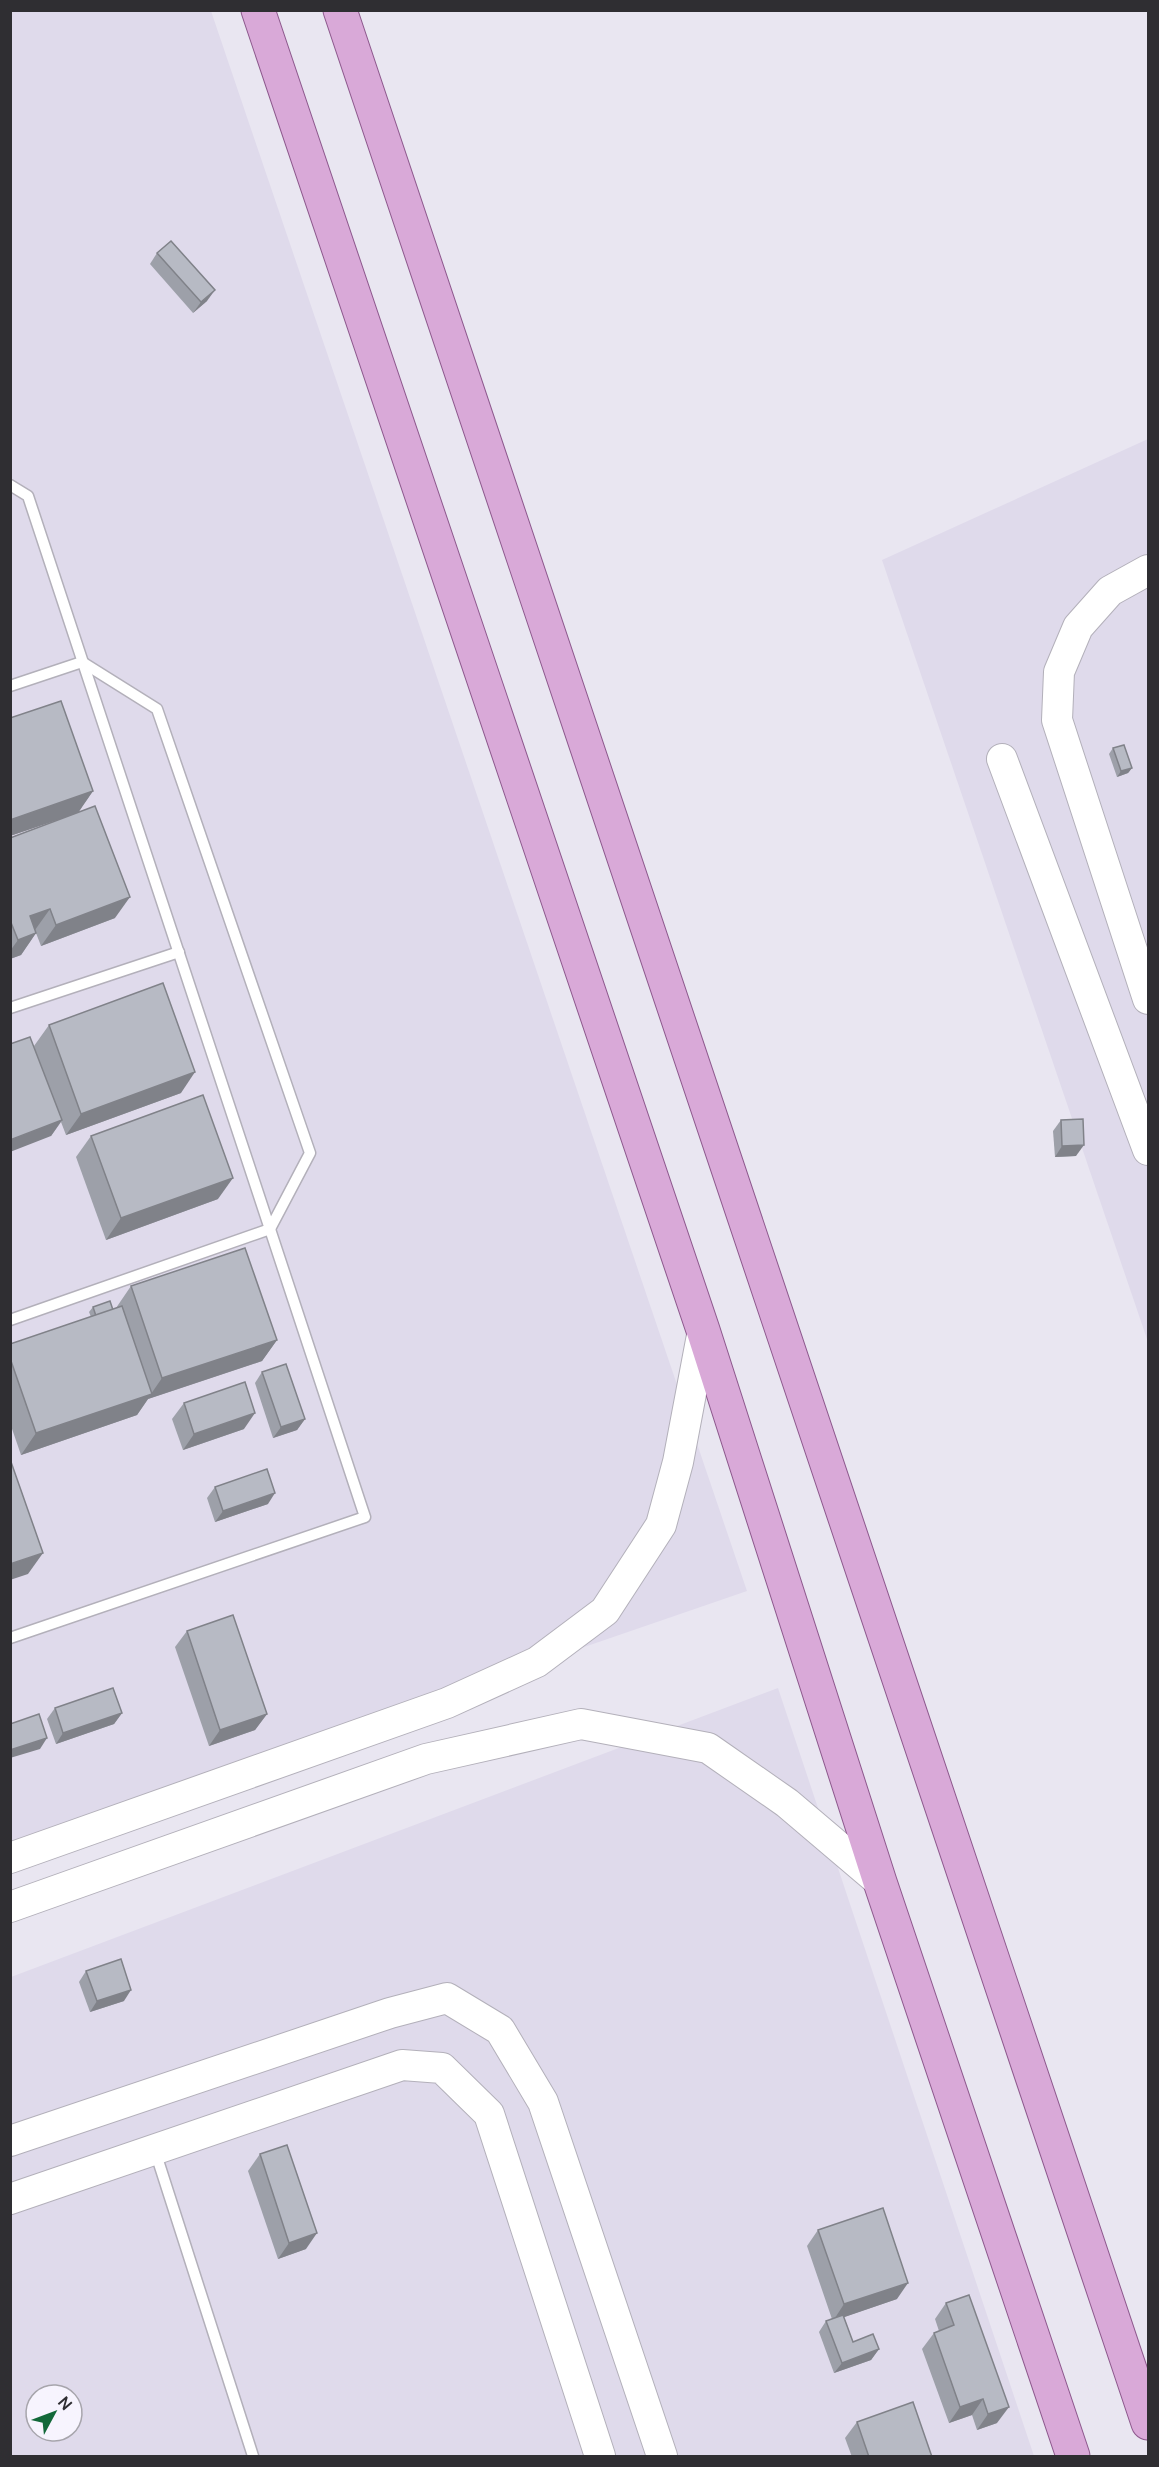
<svg xmlns="http://www.w3.org/2000/svg" width="1159" height="2467" font-family="Manrope,sans-serif">
<style>
.built{fill:#dfdaeb;fill-rule:evenodd}
.lines{fill:none;stroke-linecap:round;stroke-linejoin:round}
.lane-casing{stroke:#b3b0ba;stroke-width:13}
.secondary-casing{stroke:#b3b0ba;stroke-width:32}
.primary-casing{stroke:#8d598d;stroke-width:35}
.lane{stroke:#fff;stroke-width:10}
.secondary{stroke:#fff;stroke-width:30}
.primary{stroke:#d9a9d8;stroke-width:33}
.wall{fill:#9da0a9}
.shaded-wall{fill:#808289}
.building{fill:#b7bac4;stroke:#808289;stroke-width:1.5}
</style>
<rect width="100%" height="100%" fill="#e9e6f1"/>
<g class="built">
<polygon points="10,11 211,11 747,1591 11,1844"/>
<polygon points="1148,439 1148,1342 882,560"/>
<path d="M 778,1688 L 1034,2456 L 11,2456 L 11,1977 ZM 36,2395 L 72,2395 L 72,2431 L 36,2431 Z"/>
</g>
<g class="lines">
<defs>
<g id="lane">
<polyline points="10,485 28,496 365,1517 10,1638"/>
<polyline points="10,686 82,662 157,709 310,1153 270,1229 10,1320"/>
<polyline points="10,1008 179,952"/>
<polyline points="155,2151 253,2456"/>
</g>
<g id="secondary">
<polyline points="1148,570 1110,591 1078,627 1059,672 1057,720 1148,999"/>
<polyline points="1002,759 1148,1150"/>
<polyline points="10,1858 447,1703 537,1662 605,1611 661,1525 678,1462 703,1330"/>
<polyline points="10,1907 426,1759 581,1724 708,1748 787,1803 880,1882"/>
<polyline points="10,2141 390,2013 447,1998 500,2030 543,2102 662,2456"/>
<polyline points="10,2199 402,2065 442,2068 489,2114 600,2456"/>
</g>
<g id="primary">
<polyline points="258,10 703,1330 880,1882 1073,2456"/>
<polyline points="340,10 1148,2423"/>
</g>
</defs>
<use href="#lane" class="lane-casing"/>
<use href="#secondary" class="secondary-casing"/>
<use href="#primary" class="primary-casing"/>
<use href="#lane" class="lane"/>
<use href="#secondary" class="secondary"/>
<use href="#primary" class="primary"/>
</g>
<g class="wall">
<polygon points="157,253 207,301 193,313 150,264"/>
<polygon points="10,718 93,791 78,812 115,918 41,946 36,933 21,955 10,959 10,838 74,814 10,836"/>
<polygon points="1113,748 1132,768 1128,773 1117,777 1109,754"/>
<polygon points="49,1025 181,1093 66,1135 61,1122 51,1136 34,1046"/>
<polygon points="1061,1120 1076,1156 1055,1157 1053,1131"/>
<polygon points="91,1136 218,1199 106,1240 76,1157"/>
<polygon points="131,1286 277,1340 262,1361 148,1399 137,1415 21,1455 10,1423 10,1344 91,1317 89,1312 93,1307 113,1310 116,1309 116,1308"/>
<polygon points="262,1372 305,1419 297,1430 273,1438 255,1383"/>
<polygon points="184,1403 244,1429 183,1450 172,1419"/>
<polygon points="215,1487 268,1504 215,1522 207,1498"/>
<polygon points="187,1631 267,1714 255,1730 209,1746 175,1647"/>
<polygon points="55,1708 122,1713 114,1724 56,1744 47,1719"/>
<polygon points="86,1971 124,2001 90,2012 79,1982"/>
<polygon points="260,2154 306,2249 278,2259 248,2171"/>
<polygon points="818,2230 897,2299 844,2317 853,2342 879,2349 871,2360 834,2373 819,2332 826,2321 832,2319 807,2246"/>
<polygon points="946,2303 997,2423 977,2430 972,2415 949,2423 922,2349 934,2333 939,2331 935,2319"/>
<polygon points="857,2422 932,2457 852,2457 845,2438"/>
</g>
<g class="shaded-wall">
<polygon points="215,290 207,301 193,313 201,302"/>
<polygon points="1132,768 1128,773 1117,777 1121,771"/>
<polygon points="93,791 78,813 10,836 10,820"/>
<polygon points="130,897 115,918 41,946 56,925"/>
<polygon points="50,909 35,930 30,916"/>
<polygon points="36,933 21,955 10,959 10,951 18,940"/>
<polygon points="195,1072 181,1093 66,1135 81,1114"/>
<polygon points="62,1120 51,1136 10,1152 10,1140"/>
<polygon points="1084,1145 1076,1156 1055,1157 1062,1146"/>
<polygon points="233,1178 218,1199 106,1240 121,1218"/>
<polygon points="277,1340 262,1361 148,1399 137,1415 21,1455 36,1433 151,1394 162,1378"/>
<polygon points="255,1413 244,1429 183,1450 194,1434"/>
<polygon points="305,1419 297,1430 273,1438 281,1427"/>
<polygon points="275,1493 268,1504 215,1522 223,1511"/>
<polygon points="43,1553 28,1574 10,1580 10,1564"/>
<polygon points="122,1713 114,1724 56,1744 63,1733"/>
<polygon points="267,1714 255,1730 209,1746 220,1730"/>
<polygon points="47,1738 40,1749 10,1758 10,1750"/>
<polygon points="131,1990 124,2001 90,2012 97,2001"/>
<polygon points="317,2233 306,2249 278,2259 289,2243"/>
<polygon points="908,2283 897,2299 833,2321 844,2304"/>
<polygon points="879,2349 871,2360 834,2373 842,2363"/>
<polygon points="983,2399 972,2415 949,2423 960,2407"/>
<polygon points="1009,2407 997,2423 977,2430 988,2414"/>
</g>
<g class="building">
<polygon points="171,241 215,290 201,302 157,253"/>
<polygon points="61,701 93,791 10,820 10,718"/>
<polygon points="1124,745 1132,768 1121,771 1113,748"/>
<polygon points="95,806 130,897 56,925 50,909 30,916 36,933 18,940 10,920 10,838"/>
<polygon points="163,983 195,1072 81,1114 49,1025"/>
<polygon points="30,1037 62,1120 10,1140 10,1044"/>
<polygon points="203,1095 233,1178 121,1218 91,1136"/>
<polygon points="1083,1119 1084,1145 1062,1146 1061,1120"/>
<polygon points="245,1248 277,1340 162,1378 131,1286"/>
<polygon points="110,1301 113,1310 96,1316 93,1307"/>
<polygon points="122,1306 152,1394 36,1433 10,1358 10,1344"/>
<polygon points="286,1364 305,1419 281,1427 262,1372"/>
<polygon points="245,1382 255,1413 194,1434 184,1403"/>
<polygon points="10,1459 43,1553 10,1564"/>
<polygon points="267,1469 275,1493 223,1511 215,1487"/>
<polygon points="233,1615 267,1714 220,1730 187,1631"/>
<polygon points="113,1688 122,1713 63,1733 55,1708"/>
<polygon points="39,1714 47,1738 10,1750 10,1724"/>
<polygon points="121,1959 131,1990 97,2001 86,1971"/>
<polygon points="287,2145 317,2233 289,2243 260,2154"/>
<polygon points="883,2208 908,2283 844,2304 818,2230"/>
<polygon points="969,2295 1009,2407 988,2414 983,2399 960,2407 934,2333 954,2325 946,2303"/>
<polygon points="843,2315 853,2342 873,2334 879,2349 842,2363 826,2321"/>
<polygon points="913,2402 932,2457 869,2457 857,2422"/>
</g>
<rect width="1159" height="2467" fill="none" stroke="#2f2e32" stroke-width="24"/>
<g transform="translate(54 2413) rotate(49)"><circle r="28" fill="#f7f4fe" stroke="#a7a5ac" stroke-width="1.5"/>
<path d="M0-4.5L10 22L0 15L-10 22Z" fill="#126839"/>
<text y="-9" font-size="16" font-weight="bold" text-anchor="middle" fill="#2f2e32">N</text>
</g>
</svg>
